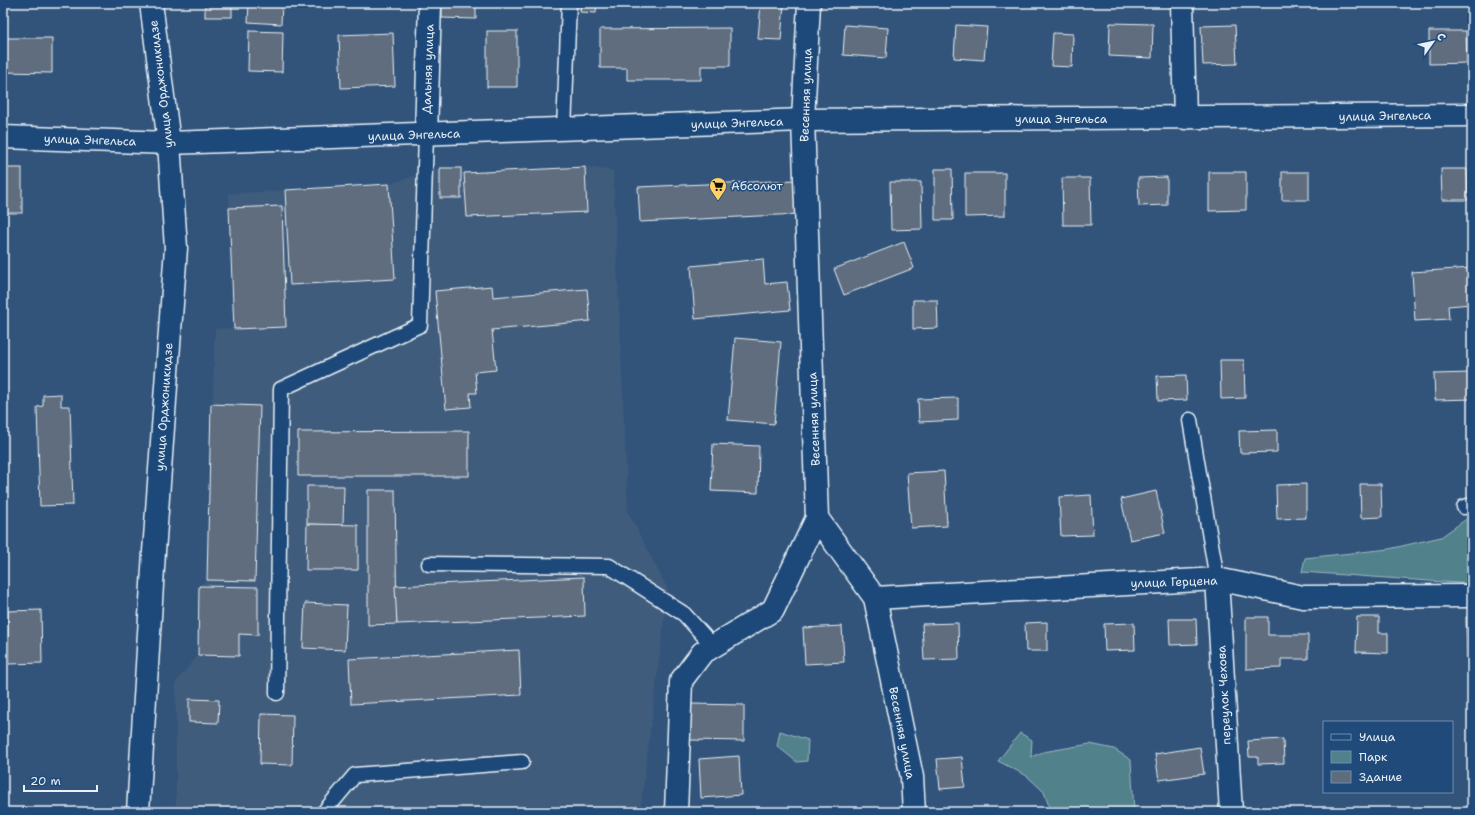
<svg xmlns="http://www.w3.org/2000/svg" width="1475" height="815" font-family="'Shantell Sans',sans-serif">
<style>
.built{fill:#3f5c7c}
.green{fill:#51818b;stroke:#9cb9c2}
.building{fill:#5e6d7e;stroke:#e8f1f8}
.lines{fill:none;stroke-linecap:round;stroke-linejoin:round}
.service-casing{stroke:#e8f1f8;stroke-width:17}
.minor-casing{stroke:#e8f1f8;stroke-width:25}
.secondary-casing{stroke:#e8f1f8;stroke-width:25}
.service{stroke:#1f4a7a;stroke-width:14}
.minor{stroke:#1f4a7a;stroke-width:22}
.secondary{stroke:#1f4a7a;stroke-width:22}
.labels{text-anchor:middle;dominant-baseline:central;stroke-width:3;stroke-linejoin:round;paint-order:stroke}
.street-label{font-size:12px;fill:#e8f1f8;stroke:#1f4a7a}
.poi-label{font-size:12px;fill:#e8f1f8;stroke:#1f4a7a;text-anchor:start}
</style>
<rect width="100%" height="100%" fill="#32547b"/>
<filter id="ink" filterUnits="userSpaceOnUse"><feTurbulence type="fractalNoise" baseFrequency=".025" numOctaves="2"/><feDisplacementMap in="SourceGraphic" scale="8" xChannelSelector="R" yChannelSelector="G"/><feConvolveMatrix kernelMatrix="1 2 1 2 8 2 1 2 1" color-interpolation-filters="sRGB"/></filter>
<g filter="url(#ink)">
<polygon class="built" points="585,167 613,171 628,512 668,590 640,812 176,812 176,682 198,655 199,586 207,580 215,329 234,328 229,194 389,184 440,168 461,168 464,173"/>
<g class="green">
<polygon points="1472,515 1472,584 1302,572 1305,558 1389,549 1441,537"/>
<polygon points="780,731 808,740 807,761 797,762 777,746"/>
<polygon points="1020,733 1032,740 1031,757 1043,752 1090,744 1114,749 1131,760 1134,812 1051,812 1044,792 1027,776 998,761"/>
</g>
<g class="building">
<rect x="205" y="3" width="27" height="14"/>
<polygon points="249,3 282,3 281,24 248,22"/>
<polygon points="442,3 476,3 476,19 442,18"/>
<polygon points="581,3 597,3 596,13 580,12"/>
<polygon points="761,3 784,3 781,40 758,39"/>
<polygon points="1110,23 1153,24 1152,58 1109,56"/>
<polygon points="845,25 888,28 886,58 843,55"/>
<polygon points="956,25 987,27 984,60 954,58"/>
<polygon points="1235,25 1237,64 1203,65 1201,26"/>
<polygon points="730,28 730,66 701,66 701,80 627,80 627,68 600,68 600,29"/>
<polygon points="249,31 283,32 282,72 248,71"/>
<rect x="487" y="31" width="30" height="56"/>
<polygon points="1429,31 1466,31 1467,63 1429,64"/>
<polygon points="393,33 395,86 341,88 339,35"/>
<polygon points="1053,33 1073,34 1072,67 1051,66"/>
<polygon points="3,38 52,38 52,73 3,72"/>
<polygon points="585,167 587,212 467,217 464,173"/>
<rect x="3" y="168" width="19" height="45"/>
<rect x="440" y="168" width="21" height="30"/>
<polygon points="935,169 952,169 953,220 935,220"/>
<polygon points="1441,169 1467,169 1468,200 1442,200"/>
<polygon points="1209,172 1246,172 1246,210 1209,211"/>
<rect x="1282" y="172" width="27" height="28"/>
<polygon points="965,173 1005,173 1005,216 965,217"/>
<polygon points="1167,177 1167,205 1139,206 1138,178"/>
<polygon points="1062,178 1090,178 1091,225 1063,225"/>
<polygon points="796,180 798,214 640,222 638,187"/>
<polygon points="890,182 921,182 922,229 891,230"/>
<polygon points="389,184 395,279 290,285 285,190"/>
<polygon points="282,206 286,327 234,329 229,208"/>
<polygon points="904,242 914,268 844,295 834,269"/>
<polygon points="763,259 765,284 787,282 790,310 695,319 691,266"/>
<polygon points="1471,268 1472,304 1448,306 1449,319 1415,321 1412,272"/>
<polygon points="492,286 493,297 587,289 590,321 492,330 496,370 475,372 477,393 470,393 471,407 446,409 435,291"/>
<polygon points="913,300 937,300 938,328 913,329"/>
<polygon points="735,338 781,342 774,424 728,420"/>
<polygon points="1220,360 1244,360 1245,398 1221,399"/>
<polygon points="1472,373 1472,399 1435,400 1434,374"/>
<polygon points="1186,375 1187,400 1158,401 1157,376"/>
<polygon points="61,394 61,406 70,406 73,505 40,506 37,407 43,406 43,395"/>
<polygon points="958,398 958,420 919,422 918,399"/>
<polygon points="211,404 260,406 255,581 207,580"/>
<polygon points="1277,430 1277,452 1240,453 1239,431"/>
<polygon points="469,431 469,476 298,476 298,432"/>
<polygon points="713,444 759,446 758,493 711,491"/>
<polygon points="944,471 947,526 911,528 907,473"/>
<polygon points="1306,484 1306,518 1277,519 1276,485"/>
<polygon points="1360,484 1381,484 1382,517 1361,518"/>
<polygon points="307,486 344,486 343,525 307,524"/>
<polygon points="368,490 395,490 397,624 368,625"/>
<polygon points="1156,491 1165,533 1130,540 1121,499"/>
<polygon points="1091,495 1093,535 1061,536 1059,497"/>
<polygon points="307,524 358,525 358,570 306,570"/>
<polygon points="584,577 585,616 397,624 395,586"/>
<polygon points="199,586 258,587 258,635 239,634 239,656 198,655"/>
<polygon points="305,603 347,605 345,650 303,648"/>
<polygon points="41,610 42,663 8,664 8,611"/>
<polygon points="1246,617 1268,617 1268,635 1308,635 1308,659 1281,659 1281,668 1246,669"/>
<polygon points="1357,617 1379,617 1379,633 1388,633 1388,653 1356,652"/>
<polygon points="1466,617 1472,617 1472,666 1467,666"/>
<polygon points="1169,619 1196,619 1197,644 1170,645"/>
<polygon points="1047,622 1047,651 1026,651 1025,623"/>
<polygon points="958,623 959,659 924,660 922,624"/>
<polygon points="1134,623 1135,650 1105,651 1104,624"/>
<polygon points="842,626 844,662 805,664 803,628"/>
<polygon points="519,650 521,695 351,704 349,659"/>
<polygon points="189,699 219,700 218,723 189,722"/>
<polygon points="690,704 744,705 744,741 690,740"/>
<polygon points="261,714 293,715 292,765 260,764"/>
<polygon points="1283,739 1284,763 1258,764 1258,757 1249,757 1248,741"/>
<polygon points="1200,747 1204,774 1159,780 1155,754"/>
<polygon points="739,756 741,795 701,798 699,759"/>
<polygon points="962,757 965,787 940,789 937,759"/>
<polygon points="873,808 874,812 855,812"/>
</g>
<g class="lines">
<defs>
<g id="service">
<polyline points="564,130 569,3"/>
<polyline points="1190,420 1217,579"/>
<polyline points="1464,507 1472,505"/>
<polyline points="429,564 609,566 684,614 713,646"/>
<polyline points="277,693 281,389 420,325 426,135"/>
<polyline points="324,812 355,775 522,762"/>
</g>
<g id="minor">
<polyline points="809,3 803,120 817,518 875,598 912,777 914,812"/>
<polyline points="1182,3 1185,118"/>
<polyline points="426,135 430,3"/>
<polyline points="3,137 169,143 803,120 1472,115"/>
<polyline points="1217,579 1231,812"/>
<polyline points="875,598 1217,579 1303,597 1472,596"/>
<polyline points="676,812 681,681 702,653 773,610 817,518"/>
</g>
<polyline id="secondary" points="138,812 154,552 176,248 169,143 151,3"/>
</defs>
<use href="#service" class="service-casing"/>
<use href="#minor" class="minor-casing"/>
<use href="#secondary" class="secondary-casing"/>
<use href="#service" class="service"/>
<use href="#minor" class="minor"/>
<use href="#secondary" class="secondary"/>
</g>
</g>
<defs>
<symbol id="supermarket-pin" viewBox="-11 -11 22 30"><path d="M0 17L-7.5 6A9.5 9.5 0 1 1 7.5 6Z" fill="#ffd166" stroke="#1f4a7a"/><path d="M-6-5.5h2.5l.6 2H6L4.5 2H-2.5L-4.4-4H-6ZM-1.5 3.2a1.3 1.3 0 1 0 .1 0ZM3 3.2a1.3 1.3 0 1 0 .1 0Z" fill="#111"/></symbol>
</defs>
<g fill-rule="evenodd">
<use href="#supermarket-pin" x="708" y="176" width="20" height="27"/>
</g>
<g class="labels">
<g class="street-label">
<text transform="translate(428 69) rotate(-88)">Дальняя улица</text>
<text transform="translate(161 84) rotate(-97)">улица Орджоникидзе</text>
<text transform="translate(806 95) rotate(-88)">Весенняя улица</text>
<text transform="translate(1385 116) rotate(-1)">улица Энгельса</text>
<text x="1061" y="119">улица Энгельса</text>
<text transform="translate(737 123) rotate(-2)">улица Энгельса</text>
<text transform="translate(414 135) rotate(-2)">улица Энгельса</text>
<text transform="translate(90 140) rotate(2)">улица Энгельса</text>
<text transform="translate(164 407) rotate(-86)">улица Орджоникидзе</text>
<text transform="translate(814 419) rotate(-92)">Весенняя улица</text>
<text transform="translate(1174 582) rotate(-2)">улица Герцена</text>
<text transform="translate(1224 695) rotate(-93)">переулок Чехова</text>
<text transform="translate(902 733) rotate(79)">Весенняя улица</text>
</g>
<g class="poi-label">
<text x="731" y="186">Абсолют</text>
</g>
</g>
<rect width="1475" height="815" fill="none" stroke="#1f4a7a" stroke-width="16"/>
<rect x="8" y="8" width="1459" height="799" fill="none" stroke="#e8f1f8" stroke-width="1.5" filter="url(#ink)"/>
<rect x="1323" y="721" width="130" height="72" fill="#1f4a7a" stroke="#6f8dac"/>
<rect x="1331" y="734" width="20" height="6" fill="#1f4a7a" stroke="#6f8dac"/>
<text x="1359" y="741" font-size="12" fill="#e8f1f8">Улица</text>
<rect x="1331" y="751" width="20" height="12" fill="#51818b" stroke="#6f8dac"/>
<text x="1359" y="761" font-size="12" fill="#e8f1f8">Парк</text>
<rect x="1331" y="771" width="20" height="12" fill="#5e6d7e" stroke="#6f8dac"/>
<text x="1359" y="781" font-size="12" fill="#e8f1f8">Здание</text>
<g transform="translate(1433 42) rotate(57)" stroke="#1f4a7a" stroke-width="3" paint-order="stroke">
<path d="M0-3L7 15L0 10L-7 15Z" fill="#e8f1f8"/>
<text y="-6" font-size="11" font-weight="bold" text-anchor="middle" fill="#e8f1f8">С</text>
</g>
<path d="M24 785v6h73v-6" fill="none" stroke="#e8f1f8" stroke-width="2"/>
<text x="30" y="785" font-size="12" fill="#e8f1f8" stroke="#1f4a7a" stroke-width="3" paint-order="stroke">20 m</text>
</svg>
